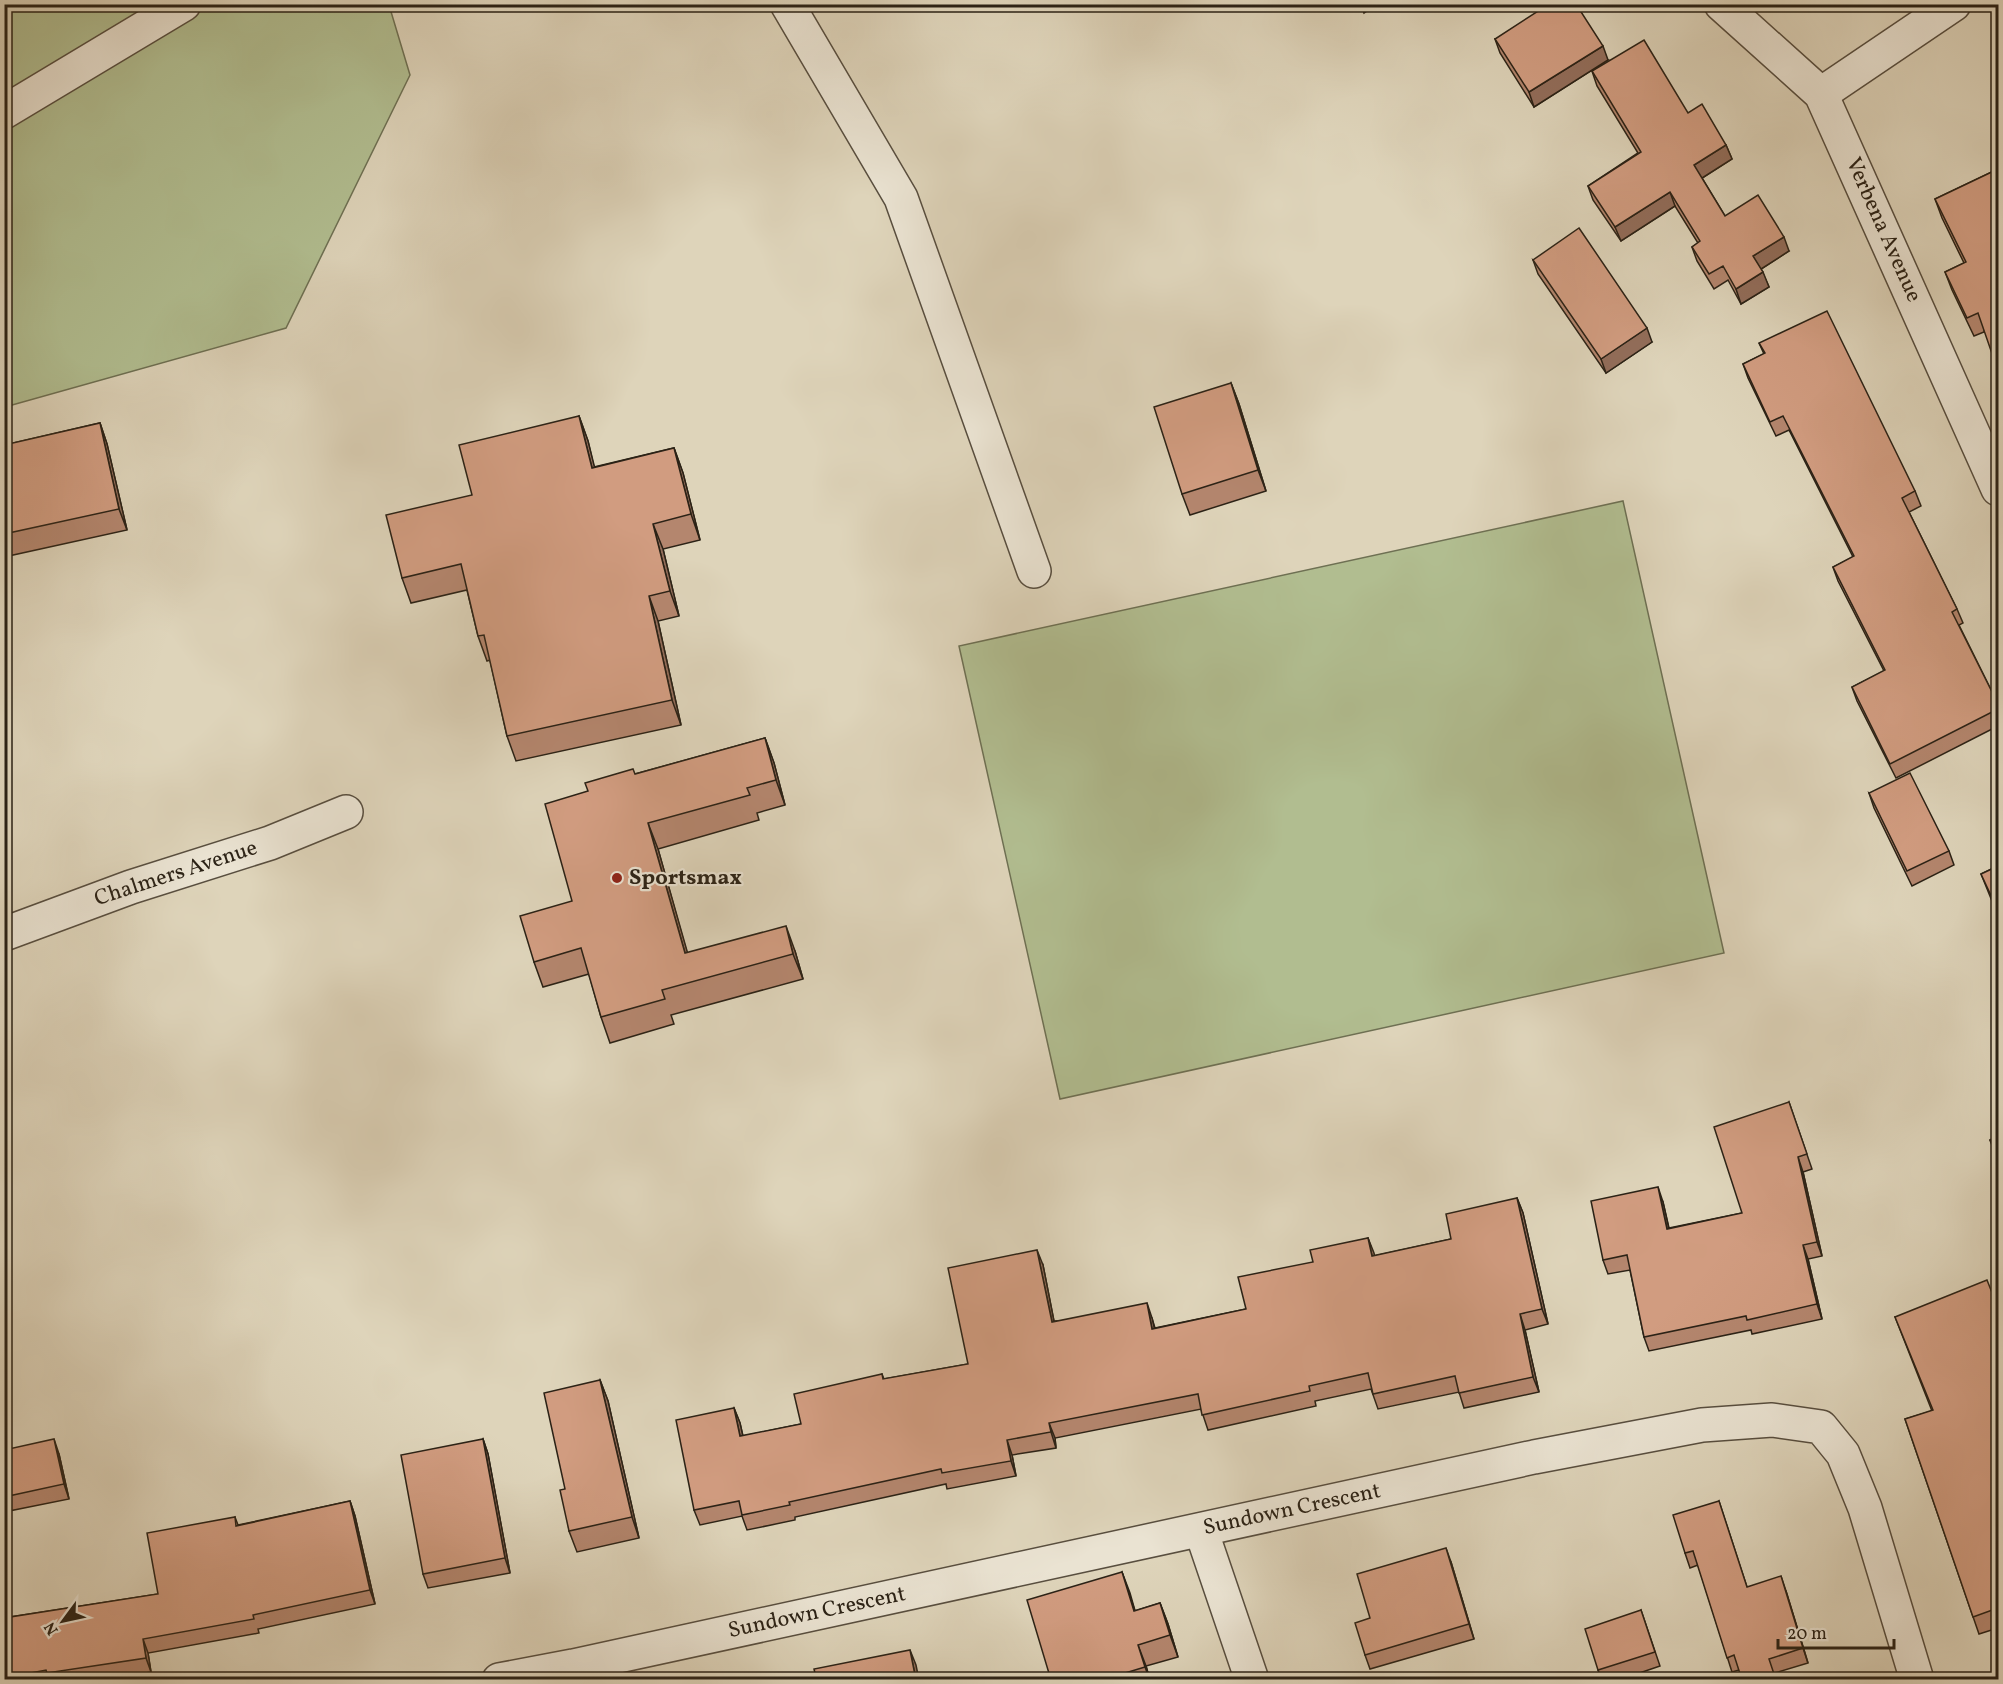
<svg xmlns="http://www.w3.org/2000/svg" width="2003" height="1684" font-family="Vollkorn,serif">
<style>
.green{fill:#b1bd90;stroke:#6e7053;stroke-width:1.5}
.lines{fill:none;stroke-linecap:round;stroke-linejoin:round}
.street-casing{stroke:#584e3f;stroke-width:36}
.street{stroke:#eae3d2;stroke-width:33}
.wall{fill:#b4866e;stroke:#2b2216;stroke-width:1.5}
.shaded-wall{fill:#926d5a;stroke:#2b2216;stroke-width:1.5}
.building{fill:#d19c80;stroke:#2b2216;stroke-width:1.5}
.poi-dot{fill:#8f2418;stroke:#eae3d2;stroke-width:2}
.labels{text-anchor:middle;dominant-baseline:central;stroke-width:4.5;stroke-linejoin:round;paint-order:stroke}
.street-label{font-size:22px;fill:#2b2216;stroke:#eae3d2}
.poi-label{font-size:22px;font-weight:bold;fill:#2b2216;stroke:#eae3d2;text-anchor:start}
</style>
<rect width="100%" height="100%" fill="#ded4ba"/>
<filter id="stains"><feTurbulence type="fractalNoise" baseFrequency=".00333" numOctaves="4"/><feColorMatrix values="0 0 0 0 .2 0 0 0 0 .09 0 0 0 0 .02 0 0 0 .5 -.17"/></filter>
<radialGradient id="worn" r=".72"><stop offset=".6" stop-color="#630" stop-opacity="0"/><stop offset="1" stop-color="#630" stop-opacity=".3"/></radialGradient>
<g class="green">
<polygon points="5,5 389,5 410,75 286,328 5,407"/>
<polygon points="1623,501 1724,953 1060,1099 959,646"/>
</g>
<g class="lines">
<defs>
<g id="street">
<polyline points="787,4 901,198 1034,571"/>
<polyline points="1721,4 1821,94 1998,489"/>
<polyline points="1821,94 1954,4"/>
<polyline points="4,112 184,4"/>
<polyline points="4,934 131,887 270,843 346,812"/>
<polyline points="1201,1530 1252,1680"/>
<polyline points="499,1680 573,1666 1534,1457 1702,1425 1772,1420 1821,1427 1843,1454 1865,1508 1917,1680"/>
</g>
</defs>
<use href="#street" class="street-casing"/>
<use href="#street" class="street"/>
</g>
<g class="wall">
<polygon points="1495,39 1608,60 1534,107 1500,53"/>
<polygon points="1592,71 1688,113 1726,145 1732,159 1702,178 1725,216 1789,251 1761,269 1769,287 1741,304 1728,280 1714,289 1697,261 1692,247 1698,243 1675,206 1621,241 1593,200 1588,186 1638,153 1597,86"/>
<polygon points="1998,169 1984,332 1974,336 1952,290 1945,272 1964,263 1942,218 1935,199"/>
<polygon points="1533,260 1652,342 1606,373 1538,274"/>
<polygon points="1759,343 1915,491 1921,506 1909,512 1957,609 1963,623 1959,625 1998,704 1998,726 1896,778 1857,701 1852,687 1884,671 1838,581 1833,567 1853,557 1789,430 1776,436 1748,378 1743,364 1764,354"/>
<polygon points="1231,383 1239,404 1266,491 1190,515 1182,494"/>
<polygon points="579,416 588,441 594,467 674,448 683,473 700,540 663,549 679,616 658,621 681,725 516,761 507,736 490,660 487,661 478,636 467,590 411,603 402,578 472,495"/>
<polygon points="100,423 107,444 127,530 4,557 4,445"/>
<polygon points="765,738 774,763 785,805 757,813 759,820 658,849 687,953 795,951 803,979 671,1015 674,1024 610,1043 601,1017 589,974 543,987 534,962 572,901 588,791 635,774"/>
<polygon points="1869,793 1949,851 1954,865 1912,886 1874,808"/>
<polygon points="1998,866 1998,916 1981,874"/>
<polygon points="1789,1102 1812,1169 1803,1172 1822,1256 1808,1259 1822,1319 1752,1334 1751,1330 1649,1351 1644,1337 1630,1270 1608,1274 1603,1260 1663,1202 1669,1228 1742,1213"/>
<polygon points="1998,1135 1998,1162 1990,1140"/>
<polygon points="1517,1198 1523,1213 1548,1324 1525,1330 1539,1392 1464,1408 1459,1392 1378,1409 1371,1389 1315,1401 1316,1406 1208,1430 1201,1409 1055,1438 1056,1448 1012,1455 1016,1476 947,1489 946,1484 795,1517 795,1520 747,1530 742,1516 700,1525 694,1510 734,1408 740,1423 743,1436 801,1424 882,1374 884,1379 968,1364 1043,1265 1054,1321 1152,1318 1155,1328 1246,1309 1313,1262 1368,1238 1374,1256 1451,1239"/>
<polygon points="1998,1308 1998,1628 1979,1634 1905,1419 1932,1411 1895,1317"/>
<polygon points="600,1380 608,1401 639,1538 577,1552 569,1531 565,1489"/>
<polygon points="483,1439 488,1454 510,1573 428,1588 423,1574"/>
<polygon points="4,1450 59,1454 69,1499 4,1512"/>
<polygon points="350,1501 355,1516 375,1604 258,1629 259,1633 148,1653 151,1672 105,1680 4,1680 4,1618 158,1594 235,1517 238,1525"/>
<polygon points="1719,1501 1747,1587 1786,1591 1808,1663 1775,1673 1739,1670 1732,1672 1698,1565 1690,1568 1685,1553"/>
<polygon points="1451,1562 1474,1639 1370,1669 1365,1655 1370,1618"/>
<polygon points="1122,1572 1135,1611 1160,1603 1168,1624 1178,1657 1146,1666 1150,1680 1051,1680"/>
<polygon points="1641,1610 1660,1666 1619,1680 1602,1680 1598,1670"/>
</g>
<g class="shaded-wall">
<polygon points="1361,4 1377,4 1364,13"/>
<polygon points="1603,46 1608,60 1534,107 1529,92"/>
<polygon points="1726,145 1732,159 1699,180 1694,165"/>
<polygon points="1670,192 1675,206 1621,241 1615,227"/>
<polygon points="1784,237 1789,251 1758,271 1753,256"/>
<polygon points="1763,272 1769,287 1741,304 1736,289"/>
<polygon points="1647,328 1652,342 1606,373 1601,359"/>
<polygon points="1231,383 1239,404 1266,491 1258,470"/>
<polygon points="579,416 588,441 601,493 592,468"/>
<polygon points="100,423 107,444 127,530 119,509"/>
<polygon points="674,448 683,473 700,540 691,514"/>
<polygon points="653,524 663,549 679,616 670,591"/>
<polygon points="649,596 658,621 681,725 672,700"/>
<polygon points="765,738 774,763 785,805 776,780"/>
<polygon points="648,823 658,849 695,979 685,953"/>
<polygon points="786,926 795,951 803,979 793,954"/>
<polygon points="1798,1157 1803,1172 1822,1256 1817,1242"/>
<polygon points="1658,1187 1663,1202 1672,1243 1667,1229"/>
<polygon points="1517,1198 1523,1213 1548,1324 1542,1309"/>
<polygon points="1368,1238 1374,1253 1378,1271 1372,1256"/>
<polygon points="1803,1245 1808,1259 1822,1319 1817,1304"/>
<polygon points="1037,1250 1043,1265 1057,1337 1052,1322"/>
<polygon points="1147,1303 1152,1318 1158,1344 1152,1329"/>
<polygon points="1520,1314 1525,1330 1539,1392 1533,1377"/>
<polygon points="600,1380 608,1401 639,1538 632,1517"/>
<polygon points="734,1408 740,1423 746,1451 740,1436"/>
<polygon points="1049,1423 1055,1438 1056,1448 1051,1432"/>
<polygon points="54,1439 59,1454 69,1499 64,1484"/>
<polygon points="483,1439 488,1454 510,1573 505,1558"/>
<polygon points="1007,1440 1012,1455 1016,1476 1011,1461"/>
<polygon points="350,1501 355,1516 375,1604 370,1590"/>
<polygon points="1446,1548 1451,1562 1474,1639 1469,1624"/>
<polygon points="1122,1572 1130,1593 1141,1632 1134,1611"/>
<polygon points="1781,1576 1786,1591 1808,1663 1803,1648"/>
<polygon points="1160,1603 1168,1624 1178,1657 1170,1635"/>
<polygon points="143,1639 148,1653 151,1672 146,1658"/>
<polygon points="1138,1645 1146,1666 1150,1680 1145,1667"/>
<polygon points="910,1650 916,1665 919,1680 916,1680"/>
</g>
<g class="building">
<polygon points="1549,4 1576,4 1603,46 1529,92 1495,39"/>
<polygon points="1644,40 1688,113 1702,104 1726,145 1694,165 1725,216 1758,195 1784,237 1753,256 1763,272 1736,289 1723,266 1709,274 1692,247 1700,241 1670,192 1615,227 1588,186 1641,152 1592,71"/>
<polygon points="1998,169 1998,371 1978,313 1967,318 1945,272 1966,262 1935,199"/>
<polygon points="1579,228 1647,328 1601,359 1533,260"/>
<polygon points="1827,311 1915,491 1902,498 1957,609 1952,612 1998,704 1998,709 1890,764 1852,687 1885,670 1833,567 1854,556 1783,416 1770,422 1743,364 1765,353 1759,343"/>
<polygon points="1231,383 1258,470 1182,494 1154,407"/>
<polygon points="579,416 592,468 674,448 691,514 653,524 670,591 649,596 672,700 507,736 484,635 478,636 461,564 402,578 386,515 472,495 459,445"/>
<polygon points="100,423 119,509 4,534 4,445"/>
<polygon points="765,738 776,780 747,788 750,795 648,823 685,953 786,926 793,954 662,990 665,999 601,1017 581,948 534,962 520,916 572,901 545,804 588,791 585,783 633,769 635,774"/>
<polygon points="1910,773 1949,851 1907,871 1869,793"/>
<polygon points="1998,866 1998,900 1994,902 1981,874"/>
<polygon points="1789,1102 1807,1154 1798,1157 1817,1242 1803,1245 1817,1304 1747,1320 1746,1316 1644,1337 1627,1255 1603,1260 1591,1201 1658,1187 1667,1229 1742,1213 1714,1127"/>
<polygon points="1998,1135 1998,1156 1990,1140"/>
<polygon points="1517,1198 1542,1309 1520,1314 1533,1377 1459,1393 1455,1376 1373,1394 1368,1373 1309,1386 1310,1391 1202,1415 1198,1394 1049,1423 1051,1432 1007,1440 1011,1461 942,1473 941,1469 789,1502 790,1505 742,1515 739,1501 694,1510 676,1420 734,1408 740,1436 801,1424 794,1394 882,1374 883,1379 968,1364 948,1268 1037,1250 1052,1322 1147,1303 1152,1329 1246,1309 1238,1277 1313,1262 1310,1250 1368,1238 1372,1256 1451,1239 1446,1214"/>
<polygon points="1987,1280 1998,1308 1998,1608 1973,1617 1905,1419 1933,1410 1895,1317"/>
<polygon points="600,1380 632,1517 569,1531 560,1490 565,1489 544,1393"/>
<polygon points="54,1439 64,1484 4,1497 4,1450"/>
<polygon points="483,1439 505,1558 423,1574 401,1455"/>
<polygon points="350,1501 370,1590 253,1615 254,1619 143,1639 146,1658 47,1673 46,1670 4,1678 4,1618 158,1594 147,1533 235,1517 236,1526"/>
<polygon points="1719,1501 1747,1587 1781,1576 1803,1648 1769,1659 1776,1680 1742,1680 1734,1655 1727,1658 1693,1551 1685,1553 1673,1515"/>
<polygon points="1446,1548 1469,1624 1365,1655 1355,1623 1370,1618 1357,1574"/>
<polygon points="1122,1572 1134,1611 1160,1603 1170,1635 1138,1645 1145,1667 1102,1680 1051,1680 1027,1600"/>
<polygon points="1641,1610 1655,1652 1598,1670 1585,1629"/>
<polygon points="910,1650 916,1680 810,1680 809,1678 816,1677 814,1669"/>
</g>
<circle class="poi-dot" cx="617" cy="878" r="6"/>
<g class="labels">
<g class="street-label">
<text transform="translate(1883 230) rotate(66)">Verbena Avenue</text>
<text transform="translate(176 874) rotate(-18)">Chalmers Avenue</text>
<text transform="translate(1292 1510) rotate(-12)">Sundown Crescent</text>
<text transform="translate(817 1613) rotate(-12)">Sundown Crescent</text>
</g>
<g class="poi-label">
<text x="629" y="878">Sportsmax</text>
</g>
</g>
<rect width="2003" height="1684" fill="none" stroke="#ded4ba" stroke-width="24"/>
<rect x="6" y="6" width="1991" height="1672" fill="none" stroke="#2b2216" stroke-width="3"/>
<rect x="12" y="12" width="1979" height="1660" fill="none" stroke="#2b2216" stroke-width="1.5"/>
<g transform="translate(63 1621) rotate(237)" stroke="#eae3d2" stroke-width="4.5" paint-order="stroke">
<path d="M0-4.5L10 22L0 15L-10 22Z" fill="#2b2216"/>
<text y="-9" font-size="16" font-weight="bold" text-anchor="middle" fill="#2b2216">N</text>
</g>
<path d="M1778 1639v9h116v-9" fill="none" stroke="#2b2216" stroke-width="3"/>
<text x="1787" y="1639" font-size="18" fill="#2b2216" stroke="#eae3d2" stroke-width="4.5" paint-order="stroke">20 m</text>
<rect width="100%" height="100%" filter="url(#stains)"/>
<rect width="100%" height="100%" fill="url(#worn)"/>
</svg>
